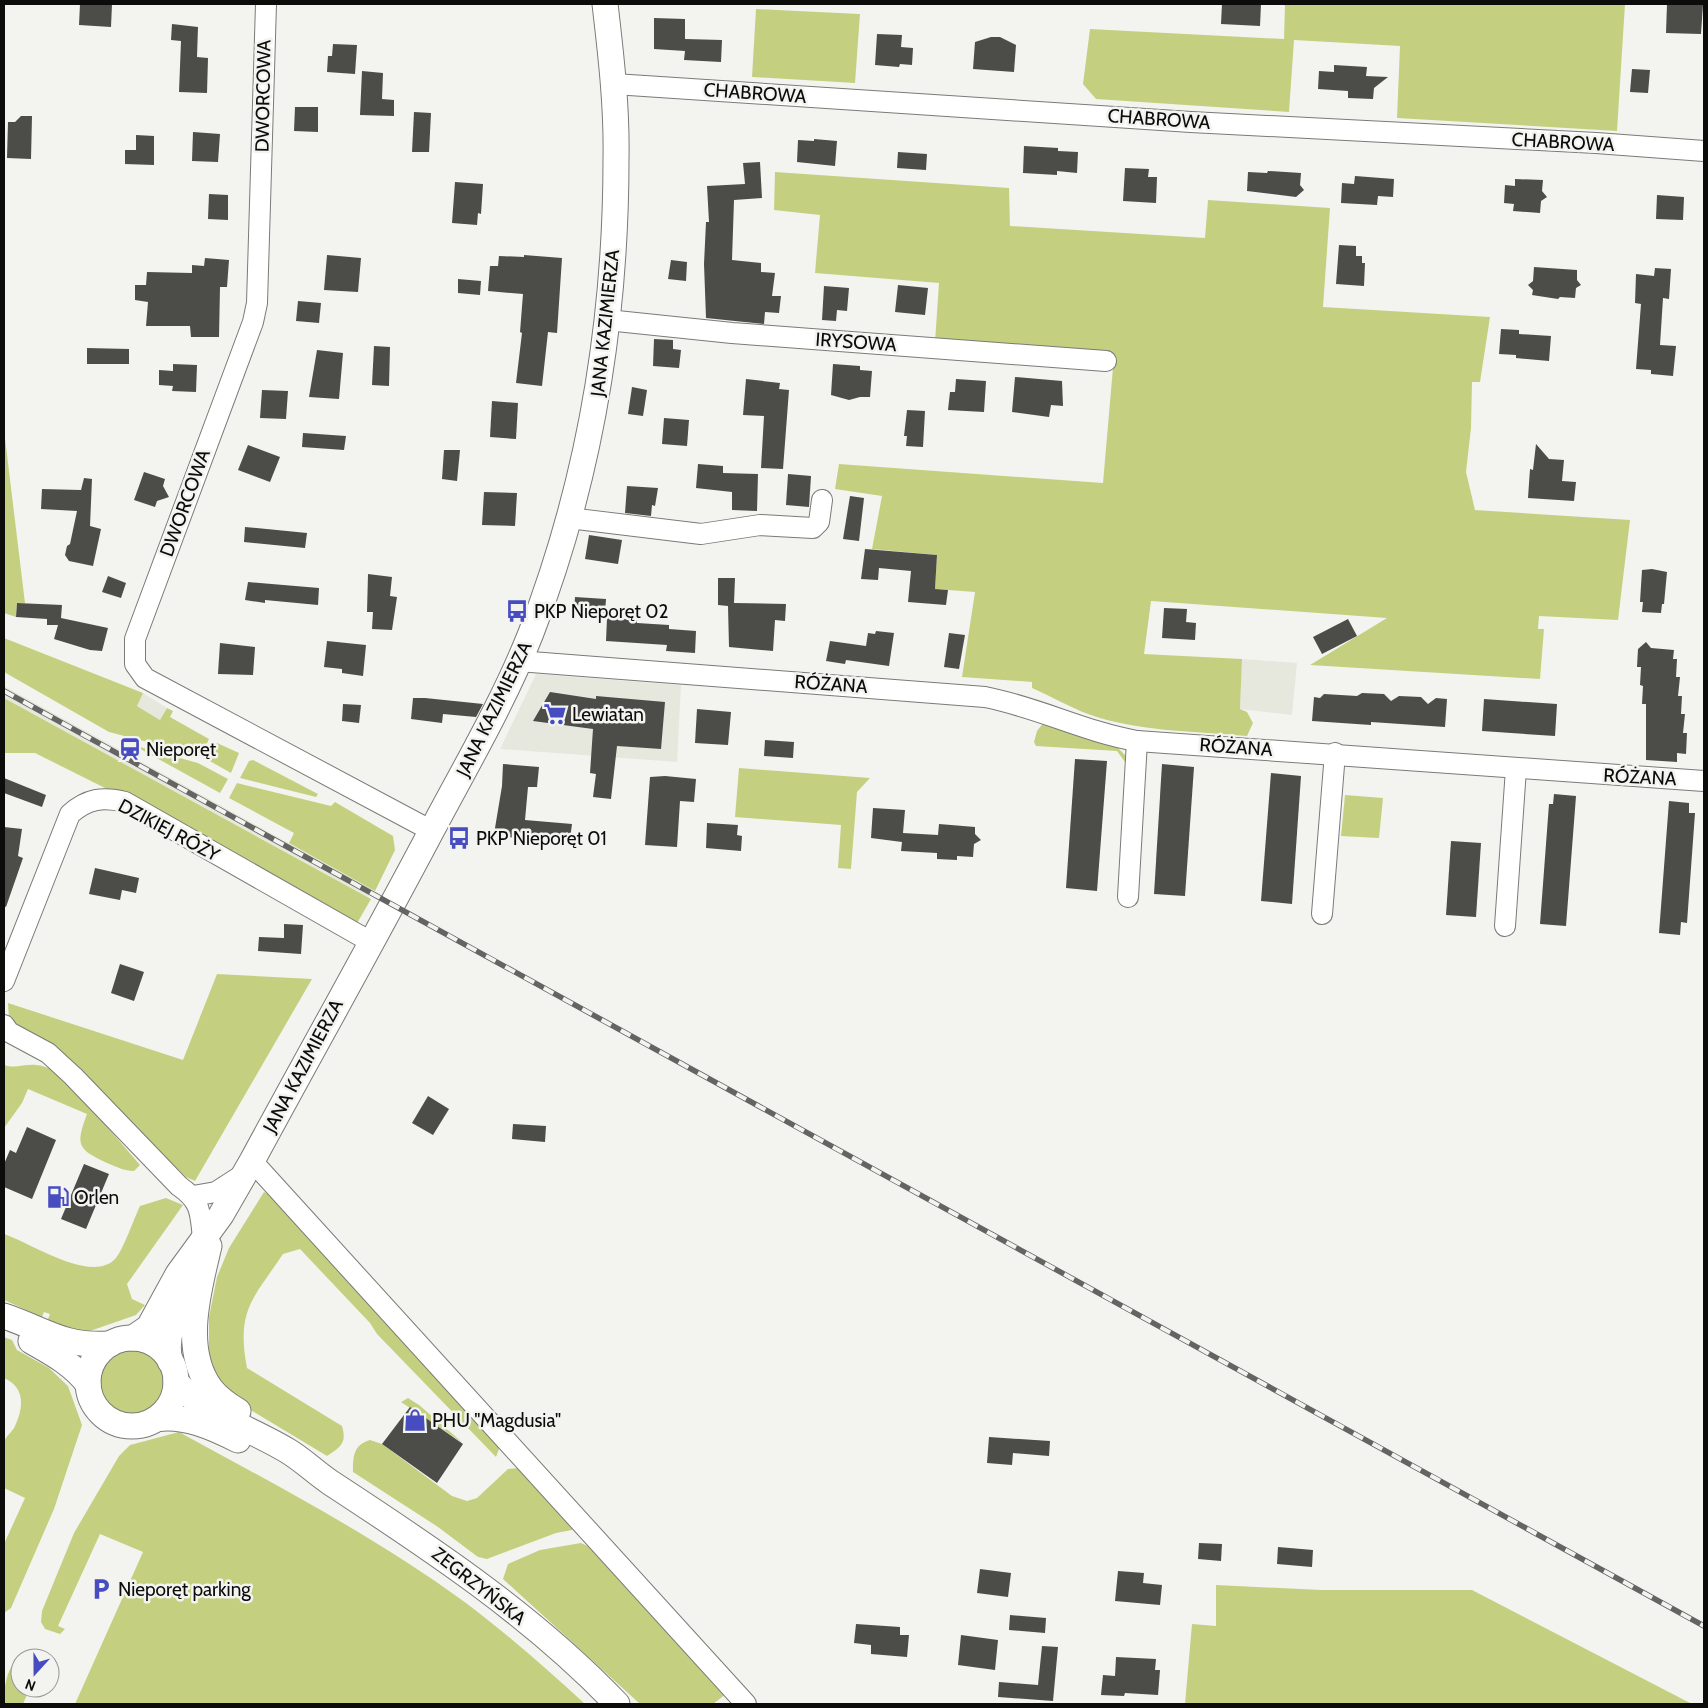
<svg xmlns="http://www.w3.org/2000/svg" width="1708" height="1708" font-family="Cabin,sans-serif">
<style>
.built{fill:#e6e8de}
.green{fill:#c4d080}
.building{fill:#4c4c49}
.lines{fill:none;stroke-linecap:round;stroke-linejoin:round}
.minor-casing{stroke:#7a7a77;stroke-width:22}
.major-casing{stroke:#7a7a77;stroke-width:27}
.minor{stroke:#fff;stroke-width:20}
.major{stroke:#fff;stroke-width:25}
.rail-casing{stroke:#646563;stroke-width:5.5}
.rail{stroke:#f3f4f0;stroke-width:4;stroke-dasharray:11;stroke-linecap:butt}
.labels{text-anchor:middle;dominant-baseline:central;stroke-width:5;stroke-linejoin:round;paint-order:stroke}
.street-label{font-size:19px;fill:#0c0c0b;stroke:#f3f4f0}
.poi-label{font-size:19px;fill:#0c0c0b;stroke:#f3f4f0;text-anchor:start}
</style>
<rect width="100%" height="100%" fill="#f3f4f0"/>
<g class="built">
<polygon points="1242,659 1297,663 1292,715 1240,709"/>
<polygon points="536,674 681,685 677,762 500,749"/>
<polygon points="4,686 372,889 368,897 4,698"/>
<polygon points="143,693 167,708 160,720 136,705"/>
</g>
<g class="green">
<polygon points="1285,4 1625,4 1617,131 1397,118 1400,46 1294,40 1289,112 1096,99 1083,84 1090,29 1284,39"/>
<polygon points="756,9 860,14 855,83 752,77"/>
<path d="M 775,172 L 1009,188 L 1010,226 L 1205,238 L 1208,200 L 1330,208 L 1323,307 L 1490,317 L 1480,382 L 1472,382 L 1471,428 L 1466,472 L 1475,510 L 1630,520 L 1618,620 L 1539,616 L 1538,629 L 1544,629 L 1540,679 L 1310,665 L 1387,618 L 1151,601 L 1144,654 L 1242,659 L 1240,709 L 1247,712 L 1253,723 L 1247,736 C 1194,731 1138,732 1088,714 C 1069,707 1051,696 1032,688 L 1032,682 L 962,677 L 975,592 L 935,589 L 937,555 L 872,549 L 882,496 L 835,489 L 839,464 L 1103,483 L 1114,356 L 935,342 L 939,283 L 815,273 L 820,215 L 774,210 Z"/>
<polygon points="4,430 25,603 17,603 16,617 4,613"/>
<polygon points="4,638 143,693 137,706 160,720 167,708 173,711 170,717 209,739 201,756 109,732 4,672"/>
<polygon points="4,698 371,899 356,925 109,790 35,753 4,753"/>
<polygon points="1044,722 1115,745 1126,756 1125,762 1117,751 1036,746 1034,742 1037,731"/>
<polygon points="217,743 239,753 231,773 208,760"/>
<polygon points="133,745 198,763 228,779 220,793"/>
<polygon points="253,760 318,794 316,797 240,778 249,761"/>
<polygon points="739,768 870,778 857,792 851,869 838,868 841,825 735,817"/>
<polygon points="237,783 331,806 335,802 393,836 395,850 375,891 289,843 294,833 229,798"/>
<polygon points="1345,795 1383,798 1379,838 1341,836"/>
<polygon points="217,974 312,979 195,1181 186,1177 61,1053 28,1034 9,1019 8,1003 183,1060"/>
<path d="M 4,1065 C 15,1069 24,1064 36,1065 C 48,1066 57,1072 66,1079 L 140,1165 L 134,1171 C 124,1171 117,1167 107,1163 C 78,1149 75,1146 87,1114 L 28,1089 L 22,1103 L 4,1128 Z"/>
<path d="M 264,1192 L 275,1197 L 498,1440 L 499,1449 L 496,1457 L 377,1334 L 370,1323 L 300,1249 L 283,1254 C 253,1299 236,1310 247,1368 L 342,1426 C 347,1443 341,1447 327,1456 L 234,1400 L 209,1365 L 209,1317 L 217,1277 L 229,1248 Z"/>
<path d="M 166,1198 L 183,1205 L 127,1284 L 132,1299 L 145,1305 L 136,1315 L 90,1331 L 80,1332 L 62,1325 L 58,1332 L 48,1319 L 50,1314 L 44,1312 L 42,1317 L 4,1300 L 4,1234 C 31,1243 91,1284 115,1259 C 123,1251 134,1218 140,1206 Z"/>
<path d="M 4,1337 L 12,1340 L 17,1350 L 49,1368 L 68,1386 L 82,1425 L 54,1509 L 11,1608 L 4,1613 L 4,1544 L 25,1498 L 4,1488 C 4,1477 1,1451 4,1442 C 6,1436 13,1431 15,1426 C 24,1407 25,1387 4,1378 Z"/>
<circle cx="133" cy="1383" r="34"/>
<polygon points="408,1398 419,1405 463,1443 401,1402"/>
<path d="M 179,1432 C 276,1485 376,1537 466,1603 C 507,1634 547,1669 585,1704 L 75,1704 L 143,1552 L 100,1534 L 58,1626 L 65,1629 L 60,1634 L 45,1629 L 41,1622 L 42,1611 L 74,1533 L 119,1456 L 130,1445 Z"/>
<path d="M 370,1440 L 382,1444 L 452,1496 L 467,1501 L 477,1498 L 508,1469 L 518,1468 L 574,1525 L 572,1530 L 556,1533 L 487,1559 L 478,1557 L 438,1527 L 353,1472 C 353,1457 353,1445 370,1440 Z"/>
<polygon points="581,1543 594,1549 726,1694 713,1704 640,1704 503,1579 508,1564 540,1550"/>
<polygon points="1216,1585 1321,1590 1472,1590 1692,1704 1185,1704 1192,1624 1216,1626"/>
<path d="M 29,1651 L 48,1658 L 20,1658 L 20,1688 L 30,1688 L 23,1704 L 4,1704 C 4,1683 7,1661 29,1651 Z"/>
</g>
<g class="building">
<polygon points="80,4 112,4 111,27 79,25"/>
<polygon points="1222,4 1261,4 1260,26 1221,24"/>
<polygon points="1667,4 1703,4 1701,34 1666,33"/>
<polygon points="654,18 685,19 685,44 685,39 722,40 721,62 684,60 685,51 654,49"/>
<polygon points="172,24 198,27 197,57 208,58 207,93 179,92 181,41 171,40"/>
<polygon points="877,34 902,35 901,47 913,48 912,65 900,64 899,67 875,65"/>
<polygon points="991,37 1000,37 1016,45 1014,72 973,69 975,42"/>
<polygon points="333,44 357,45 355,74 327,72 328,56 332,56"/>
<polygon points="1334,65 1367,67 1366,76 1388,77 1374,88 1373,99 1348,98 1348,91 1318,89 1319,71 1334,72"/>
<polygon points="1632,69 1650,70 1648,93 1630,92"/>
<polygon points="362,71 383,73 382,99 394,100 394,116 360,115"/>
<polygon points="295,107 318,107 318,132 294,131"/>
<polygon points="414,112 431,113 429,152 412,152"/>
<polygon points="21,116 32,116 31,159 7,158 8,122 15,122"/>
<polygon points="193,132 220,134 218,162 192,161"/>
<polygon points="136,135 154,136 154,165 125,164 125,150 136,150"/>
<polygon points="814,139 837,141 835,166 797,162 798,140 814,141"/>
<polygon points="1024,146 1058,148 1058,151 1078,152 1077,173 1057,171 1057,175 1023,173"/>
<polygon points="898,152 927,154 926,170 897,168"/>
<polygon points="760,162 762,198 734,200 732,260 761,263 761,272 775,273 772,296 781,296 779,313 765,312 764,324 706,318 704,264 706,222 709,222 707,186 745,184 743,163"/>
<polygon points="1125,168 1149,169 1148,177 1157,177 1156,203 1123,201"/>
<polygon points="1268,171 1301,173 1300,185 1304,190 1296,197 1247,191 1248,172 1267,173"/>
<polygon points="1355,176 1394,179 1393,197 1378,196 1377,205 1341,203 1342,183 1354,184"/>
<polygon points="1515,179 1543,180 1542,191 1547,197 1541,201 1540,213 1513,211 1514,204 1504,203 1505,185 1515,186"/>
<polygon points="455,182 483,184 481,214 478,213 477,225 452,223"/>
<polygon points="209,194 228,195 228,220 208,219"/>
<polygon points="1657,195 1684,197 1683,220 1656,219"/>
<polygon points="1339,245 1356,246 1356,256 1362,256 1362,263 1365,263 1364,286 1336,284"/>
<polygon points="327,255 361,258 358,292 324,290"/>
<polygon points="524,255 562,258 557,333 548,332 542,386 516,383 522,333 520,332 523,294 488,291 490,266 498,266 499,256 524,257"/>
<polygon points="205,258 229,260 227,287 220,287 219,337 191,337 190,326 146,326 148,302 135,300 135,285 146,285 147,272 192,273 192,265 204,266"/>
<polygon points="671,260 687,262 686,281 668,279"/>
<polygon points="1534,267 1577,270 1577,280 1581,285 1576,288 1575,298 1560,297 1558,299 1532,295 1533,290 1528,285 1533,281"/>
<polygon points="1655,268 1671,269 1669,299 1663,298 1660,345 1676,346 1673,376 1651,374 1651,370 1636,369 1641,304 1635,303 1636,274 1654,276"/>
<polygon points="458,279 481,281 480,295 458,293"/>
<polygon points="898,285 928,288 925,315 895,312"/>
<polygon points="824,286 849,288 847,311 837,310 836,321 822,320"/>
<polygon points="298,301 321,303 319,323 296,321"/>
<polygon points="1501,329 1519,330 1519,334 1551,336 1549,361 1516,358 1516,355 1499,354"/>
<polygon points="654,339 673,340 673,349 681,350 679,368 653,366"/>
<polygon points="374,346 390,347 389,386 372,385"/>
<polygon points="87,348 129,349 129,364 87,364"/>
<polygon points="317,350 343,353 339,399 309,397"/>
<polygon points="173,364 197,365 196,392 172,391 173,386 159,385 159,370 173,371"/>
<polygon points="833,364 860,366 860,370 872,371 870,397 860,397 849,400 831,395"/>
<polygon points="1015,377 1062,381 1063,406 1051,405 1049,417 1012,412"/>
<polygon points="746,379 780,383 779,389 789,390 783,469 761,468 764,416 743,415"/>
<polygon points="956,379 986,381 984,412 948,410 950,392 955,392"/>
<polygon points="632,387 647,390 643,416 628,414"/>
<polygon points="262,390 288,391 286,419 260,418"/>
<polygon points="492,401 518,403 516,439 490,437"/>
<polygon points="907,410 925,411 923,447 906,446 907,436 904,436"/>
<polygon points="664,418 689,420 687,446 662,444"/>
<polygon points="303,433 346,436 344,450 302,447"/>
<polygon points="1536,444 1549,459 1564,460 1562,481 1576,482 1574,501 1528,498 1530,469 1533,470"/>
<polygon points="248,445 280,457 270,482 238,470"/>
<polygon points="444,450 460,450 457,481 442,479"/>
<polygon points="698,464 723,466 723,473 758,474 757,511 732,510 732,492 696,488"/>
<polygon points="144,472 165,479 163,486 169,497 157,501 155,507 134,500"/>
<polygon points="788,474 811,476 809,507 786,505"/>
<polygon points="84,478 92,479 90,526 101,529 93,566 69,561 65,555 67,546 70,544 77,511 41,509 42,489 81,490"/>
<polygon points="627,486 658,488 655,506 652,505 651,516 625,513"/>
<polygon points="484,492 517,493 515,526 482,525"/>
<polygon points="850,496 864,498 859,541 843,539"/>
<polygon points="245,527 307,533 305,548 244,542"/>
<polygon points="589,535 622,540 618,564 585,559"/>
<polygon points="865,549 937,555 935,589 948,590 946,605 908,602 911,571 879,568 878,580 861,579"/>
<polygon points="1652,569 1667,572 1664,604 1662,604 1661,613 1642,612 1643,602 1640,602 1642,570"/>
<polygon points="368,574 392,577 390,596 397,597 392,630 372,629 373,612 367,612"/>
<polygon points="108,576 126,583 121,598 102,592"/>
<polygon points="718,578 735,578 734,603 786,604 785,621 775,620 773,651 729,647 728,606 718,605"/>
<polygon points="248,582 319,588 318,605 265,600 265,603 245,600"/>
<polygon points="575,597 606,599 605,613 574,611"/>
<polygon points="17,603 62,605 61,618 108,628 102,651 90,650 54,639 58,625 47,625 47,619 16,617"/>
<polygon points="1164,608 1187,609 1186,622 1196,623 1195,640 1162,638"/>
<polygon points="607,618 637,620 637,623 669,625 669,629 696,631 695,653 666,651 667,645 606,641"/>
<polygon points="1348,619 1357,636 1322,654 1313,637"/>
<polygon points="876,631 894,633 889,666 846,660 845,664 826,661 830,641 866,646 868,633 875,634"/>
<polygon points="949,633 965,635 959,669 944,667"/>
<polygon points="327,641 366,645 363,676 342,673 342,669 324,667"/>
<polygon points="1646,642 1651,648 1674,650 1673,659 1677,659 1676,677 1680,677 1678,696 1682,696 1681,714 1685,714 1683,733 1687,733 1686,754 1677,753 1677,762 1646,760 1646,704 1642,704 1643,686 1640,685 1641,667 1637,667 1638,649"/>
<polygon points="220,643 255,647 253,675 218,674"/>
<polygon points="550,692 596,699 596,696 665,702 661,749 617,746 611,799 593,797 596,774 590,773 593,729 533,721"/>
<polygon points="1362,693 1384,694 1391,701 1399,696 1421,697 1428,704 1436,698 1447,699 1445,727 1371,722 1371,725 1312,721 1314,697 1320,698 1324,694 1357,696"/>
<polygon points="413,698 425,698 483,704 476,717 443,714 442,723 411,719"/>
<polygon points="1484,699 1557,704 1555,736 1482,731"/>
<polygon points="343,704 361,705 359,723 342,721"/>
<polygon points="697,709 731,712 728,745 695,743"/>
<polygon points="765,740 794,742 793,758 764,756"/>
<polygon points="1075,759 1107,761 1097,891 1066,888"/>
<polygon points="503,764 539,767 537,787 528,787 525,820 572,824 570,839 520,834 519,839 494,834 502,786"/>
<polygon points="1162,764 1194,767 1185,896 1154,894"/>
<polygon points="1271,773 1301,776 1292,904 1261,901"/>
<polygon points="665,776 696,779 694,802 680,801 677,847 645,845 650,777"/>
<polygon points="4,778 46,795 42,807 4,793"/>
<polygon points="1554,794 1576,796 1566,926 1540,924 1549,804 1553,804"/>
<polygon points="1669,801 1689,803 1689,813 1695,813 1687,923 1681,922 1680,935 1659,933"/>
<polygon points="873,808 905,810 903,833 938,835 939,824 975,827 975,834 981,840 974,844 973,857 957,856 957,860 937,859 937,853 901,851 902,842 871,838"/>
<polygon points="707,823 738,825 737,835 742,836 741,851 706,848"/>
<polygon points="4,827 22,829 18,856 23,858 6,907 4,906"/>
<polygon points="1451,841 1481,843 1476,917 1446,915"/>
<polygon points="95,868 139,878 136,893 122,890 120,900 89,894"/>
<polygon points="284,924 303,925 301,954 258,951 259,937 284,938"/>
<polygon points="120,964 144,972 134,1001 111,993"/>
<polygon points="428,1096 449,1109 433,1135 412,1123"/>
<polygon points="513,1124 546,1126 545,1142 512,1139"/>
<polygon points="27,1127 56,1140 32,1199 4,1187 4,1164 10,1150 16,1153"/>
<polygon points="84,1164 109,1174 86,1229 61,1219"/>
<polygon points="410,1407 463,1444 437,1483 382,1444"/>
<polygon points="989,1437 1050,1441 1049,1456 1013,1453 1012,1465 987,1463"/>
<polygon points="1199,1543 1222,1544 1221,1561 1198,1559"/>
<polygon points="1278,1547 1313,1550 1312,1567 1277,1564"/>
<polygon points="980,1569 1011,1573 1008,1597 977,1593"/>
<polygon points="1118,1571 1144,1573 1143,1583 1162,1585 1160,1605 1115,1601"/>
<polygon points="1010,1615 1046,1618 1045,1633 1009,1630"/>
<polygon points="856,1624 900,1627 900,1635 909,1635 907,1657 871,1654 871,1645 854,1643"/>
<polygon points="961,1635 998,1640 995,1670 958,1665"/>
<polygon points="1042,1646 1058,1647 1053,1701 998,1697 999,1682 1038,1685"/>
<polygon points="1116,1657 1156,1659 1155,1670 1160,1670 1158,1695 1125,1693 1124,1696 1101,1695 1103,1675 1115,1676"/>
</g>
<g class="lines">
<defs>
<g id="minor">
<polyline points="266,4 257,303 253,322 135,639 135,664 145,678 432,831"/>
<polyline points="614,84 1191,122 1596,143 1704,151"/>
<polyline points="607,320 732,333 1106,361"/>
<polyline points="569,518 701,534 760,525 813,528 819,522 822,500"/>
<path d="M 518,661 L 985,697 C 1037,707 1085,732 1137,741 L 1704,781"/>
<polyline points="1128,897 1137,741"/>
<polyline points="1322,914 1335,753"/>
<polyline points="1505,926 1516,769"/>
<path d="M 4,981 L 70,814 C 87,799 103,796 125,802 L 371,942"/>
<path d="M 4,1025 L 9,1032 L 48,1053 L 73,1076 L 179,1186 C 202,1202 200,1213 203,1238"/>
<polyline points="252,1161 746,1704"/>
<polyline points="193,1196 216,1192 244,1174"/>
</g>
<g id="major">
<path d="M 209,1246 C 199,1289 181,1349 211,1389 C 218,1398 228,1405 238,1411"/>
<path d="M 4,1316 C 46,1330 62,1347 110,1344"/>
<path d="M 133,1338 L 149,1327 L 178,1274 L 221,1215 L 252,1161 C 312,1050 374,940 433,828 C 467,764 504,701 531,633 C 590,480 616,323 616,159 C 617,107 611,55 605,4"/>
<circle cx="132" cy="1382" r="44"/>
<path d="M 31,1341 C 52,1353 73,1364 88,1384"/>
<path d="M 170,1361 C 163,1334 179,1307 190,1283"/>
<path d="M 176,1382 C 205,1415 252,1429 288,1451 C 303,1460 316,1473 331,1483 C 432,1549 533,1616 617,1704"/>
<path d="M 156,1419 C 184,1414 214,1428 238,1440"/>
</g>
</defs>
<use href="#minor" class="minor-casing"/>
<use href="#major" class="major-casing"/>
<use href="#minor" class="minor"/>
<use href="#major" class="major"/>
<defs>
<polyline id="rail" points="4,691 1704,1626"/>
</defs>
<use href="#rail" class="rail-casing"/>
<use href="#rail" class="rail"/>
</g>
<defs>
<symbol id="bus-bare" viewBox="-9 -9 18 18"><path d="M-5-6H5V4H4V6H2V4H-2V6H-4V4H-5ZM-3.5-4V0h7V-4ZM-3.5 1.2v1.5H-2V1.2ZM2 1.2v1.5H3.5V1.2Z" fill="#474cc1" stroke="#f3f4f0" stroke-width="2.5" paint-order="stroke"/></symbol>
<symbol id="supermarket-bare" viewBox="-9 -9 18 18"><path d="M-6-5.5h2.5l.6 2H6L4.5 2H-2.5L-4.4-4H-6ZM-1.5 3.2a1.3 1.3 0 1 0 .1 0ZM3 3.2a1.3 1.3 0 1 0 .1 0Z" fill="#474cc1" stroke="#f3f4f0" stroke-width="2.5" paint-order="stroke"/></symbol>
<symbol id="station-bare" viewBox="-9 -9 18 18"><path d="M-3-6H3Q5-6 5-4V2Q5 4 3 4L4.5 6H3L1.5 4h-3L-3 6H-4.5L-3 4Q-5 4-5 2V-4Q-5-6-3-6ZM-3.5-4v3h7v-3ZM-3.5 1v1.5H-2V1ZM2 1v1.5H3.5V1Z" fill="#474cc1" stroke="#f3f4f0" stroke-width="2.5" paint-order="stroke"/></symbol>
<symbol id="fuel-bare" viewBox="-9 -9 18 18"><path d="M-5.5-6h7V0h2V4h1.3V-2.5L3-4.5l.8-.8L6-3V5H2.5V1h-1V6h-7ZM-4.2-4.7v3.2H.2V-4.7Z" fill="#474cc1" stroke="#f3f4f0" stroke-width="2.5" paint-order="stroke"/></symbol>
<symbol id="shop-bare" viewBox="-9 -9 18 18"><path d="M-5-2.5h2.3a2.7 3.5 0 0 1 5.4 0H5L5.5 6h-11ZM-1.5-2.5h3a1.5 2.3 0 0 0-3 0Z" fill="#474cc1" stroke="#f3f4f0" stroke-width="2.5" paint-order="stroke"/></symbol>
<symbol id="parking-bare" viewBox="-9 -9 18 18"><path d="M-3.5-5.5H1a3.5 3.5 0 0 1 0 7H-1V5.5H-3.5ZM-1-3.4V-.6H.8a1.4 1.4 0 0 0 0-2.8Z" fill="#474cc1" stroke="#f3f4f0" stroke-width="2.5" paint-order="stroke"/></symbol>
</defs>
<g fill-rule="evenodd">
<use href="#bus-bare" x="501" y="595" width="32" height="32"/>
<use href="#supermarket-bare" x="539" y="698" width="32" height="32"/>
<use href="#station-bare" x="114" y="733" width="32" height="32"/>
<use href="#bus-bare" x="443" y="822" width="32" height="32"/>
<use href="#fuel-bare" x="42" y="1181" width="32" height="32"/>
<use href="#shop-bare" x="399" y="1404" width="32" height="32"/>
<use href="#parking-bare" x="85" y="1573" width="32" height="32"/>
</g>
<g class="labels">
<g class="street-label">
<text transform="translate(755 93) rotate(4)">CHABROWA</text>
<text transform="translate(263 96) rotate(-89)">DWORCOWA</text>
<text transform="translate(1159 119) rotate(4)">CHABROWA</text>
<text transform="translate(1563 142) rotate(3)">CHABROWA</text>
<text transform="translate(605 323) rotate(-84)">JANA KAZIMIERZA</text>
<text transform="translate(856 342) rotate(4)">IRYSOWA</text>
<text transform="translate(185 503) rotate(-70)">DWORCOWA</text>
<text transform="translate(831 684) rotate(4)">RÓŻANA</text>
<text transform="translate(494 709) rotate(-64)">JANA KAZIMIERZA</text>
<text transform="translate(1236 747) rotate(4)">RÓŻANA</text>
<text transform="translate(1640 777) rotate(3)">RÓŻANA</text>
<text transform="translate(169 830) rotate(28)">DZIKIEJ RÓŻY</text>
<text transform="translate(303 1066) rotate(-62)">JANA KAZIMIERZA</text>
<text transform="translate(479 1586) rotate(38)">ZEGRZYŃSKA</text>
</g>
<g class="poi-label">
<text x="534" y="611">PKP Nieporęt 02</text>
<text x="572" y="714">Lewiatan</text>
<text x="146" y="749">Nieporęt</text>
<text x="476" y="838">PKP Nieporęt 01</text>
<text x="74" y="1197">Orlen</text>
<text x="432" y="1420">PHU "Magdusia"</text>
<text x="118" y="1589">Nieporęt parking</text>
</g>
</g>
<rect width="1708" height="1708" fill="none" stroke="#0c0c0b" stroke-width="10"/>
<g transform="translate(35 1673) rotate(201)"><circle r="24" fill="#f3f4f0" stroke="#979794"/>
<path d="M0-4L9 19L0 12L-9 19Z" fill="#474cc1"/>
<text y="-8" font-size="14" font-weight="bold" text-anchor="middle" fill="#0c0c0b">N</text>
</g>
</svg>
